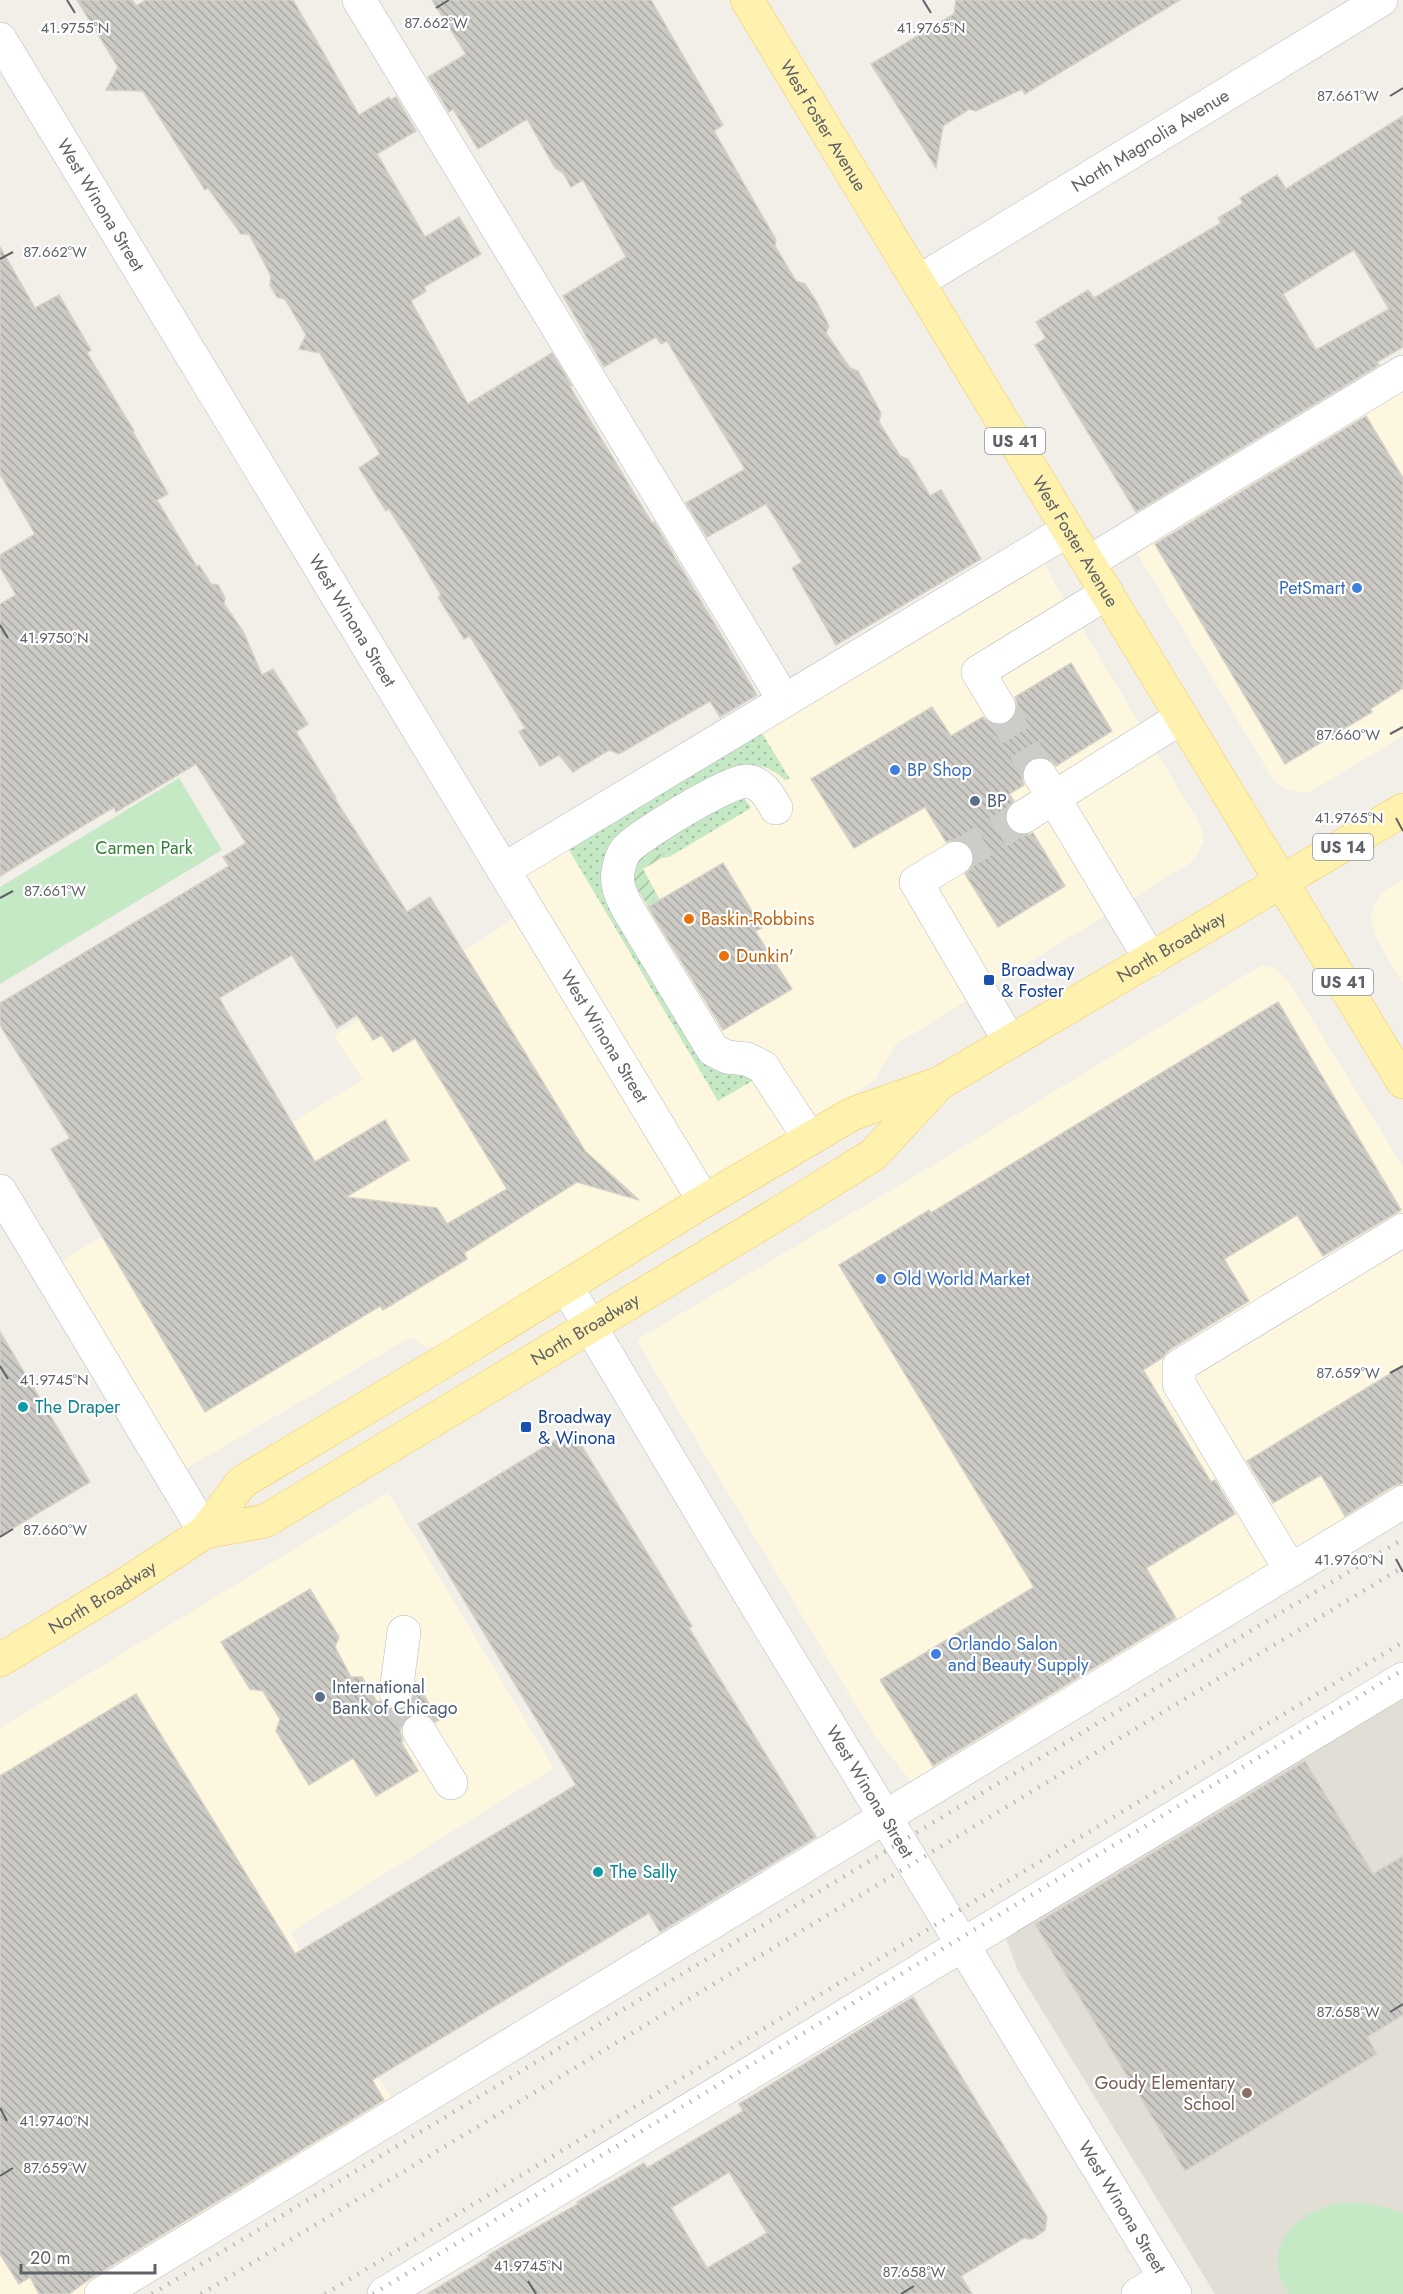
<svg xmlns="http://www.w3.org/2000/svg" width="1403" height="2294" font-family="Jost,sans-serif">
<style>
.commercial{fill:#fef7e0}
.education{fill:#e1ded6}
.grass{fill:url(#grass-dots)}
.park{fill:#c5e8c5}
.garden{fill:url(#garden-furrows)}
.building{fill:url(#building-back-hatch);stroke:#d6d1c6;stroke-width:1.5;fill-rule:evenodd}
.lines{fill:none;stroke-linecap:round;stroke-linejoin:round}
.minor-tunnel{stroke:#ccccc8;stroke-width:33;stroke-dasharray:33 16;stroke-linecap:butt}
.minor-casing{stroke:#b5b8bc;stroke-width:34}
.major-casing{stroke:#f2c960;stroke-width:34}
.minor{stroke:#fff;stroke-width:33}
.major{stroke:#fff2af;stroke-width:33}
.rail{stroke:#b6b7b8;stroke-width:4.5;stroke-dasharray:1.5 8;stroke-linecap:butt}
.ticks{fill:none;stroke:#5f6368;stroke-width:2}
.shop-dot{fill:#3f7fe0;stroke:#fff;stroke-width:2}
.service-dot{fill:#5c6f8a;stroke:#fff;stroke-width:2}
.food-dot{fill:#e8710a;stroke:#fff;stroke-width:2}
.transit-dot{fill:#1a4fb4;stroke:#fff;stroke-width:2}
.culture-dot{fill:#0f9aa8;stroke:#fff;stroke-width:2}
.education-dot{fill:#8d6e63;stroke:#fff;stroke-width:2}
.labels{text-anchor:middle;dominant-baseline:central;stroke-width:4.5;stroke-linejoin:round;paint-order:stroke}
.shield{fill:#fff;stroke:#8f9295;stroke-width:1.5}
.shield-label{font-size:16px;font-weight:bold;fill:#5f6368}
.street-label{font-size:18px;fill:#5f6368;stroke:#fff}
.shop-label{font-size:18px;fill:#366cbe;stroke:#fff;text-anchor:start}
.service-label{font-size:18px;fill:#4e5e75;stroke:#fff;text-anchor:start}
.park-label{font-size:18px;fill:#348238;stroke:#fff}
.food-label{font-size:18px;fill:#c56008;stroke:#fff;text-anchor:start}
.transit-label{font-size:18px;fill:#164399;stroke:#fff;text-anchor:start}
.culture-label{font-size:18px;fill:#0d838f;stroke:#fff;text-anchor:start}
.education-label{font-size:18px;fill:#785e54;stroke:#fff;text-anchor:end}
.ticks-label{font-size:15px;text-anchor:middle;fill:#5f6368;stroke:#fff;stroke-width:4.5;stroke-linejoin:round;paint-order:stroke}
</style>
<defs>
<pattern id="grass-dots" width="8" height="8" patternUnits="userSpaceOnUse" patternTransform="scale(1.5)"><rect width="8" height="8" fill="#c5e8c5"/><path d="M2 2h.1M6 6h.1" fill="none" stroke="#a3c0a4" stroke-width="1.8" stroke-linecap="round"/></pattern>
<pattern id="garden-furrows" width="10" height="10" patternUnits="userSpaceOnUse" patternTransform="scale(1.5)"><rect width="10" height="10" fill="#c5e8c5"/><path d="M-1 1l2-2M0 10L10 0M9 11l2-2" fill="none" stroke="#a3c0a4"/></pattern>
<pattern id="building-back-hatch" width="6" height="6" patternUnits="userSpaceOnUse" patternTransform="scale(1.5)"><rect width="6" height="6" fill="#cccac5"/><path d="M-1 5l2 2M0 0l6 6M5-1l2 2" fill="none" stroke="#a9a8a4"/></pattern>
</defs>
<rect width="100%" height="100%" fill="#f1efe8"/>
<g class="commercial">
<polygon points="1403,371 1403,736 1308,793 1288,790 1275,782 1128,538"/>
<polygon points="1035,550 1202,828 1204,840 1197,855 1190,863 895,1045 874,1081 750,1163 440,1347 425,1347 411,1337 168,1479 45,1271 363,1080 334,1036 521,914 499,878"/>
<polygon points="1403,880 1403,984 1381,947 1374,932 1371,917 1373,907 1383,892"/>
<polygon points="1262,965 1274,967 1289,982 1403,1167 1403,1502 922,1795 874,1735 636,1340 912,1178"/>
<polygon points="388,1492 554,1768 290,1933 400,2113 101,2294 0,2294 0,1728"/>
</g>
<polygon class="education" points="1403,1679 1403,2294 1215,2294 1018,1971 1000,1922"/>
<g class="grass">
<path d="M 762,733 L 790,779 L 785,780 C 767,763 747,761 725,771 L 607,871 L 754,1080 L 718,1101 L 569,850 Z"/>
<polygon points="742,795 751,808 669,857 647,848"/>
</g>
<g class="park">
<polygon points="179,778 222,850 0,984 0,887"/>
<path d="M 1338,2203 C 1362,2202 1382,2204 1403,2214 L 1403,2294 L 1289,2294 C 1258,2250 1295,2213 1338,2203 Z"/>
</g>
<polygon class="garden" points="647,848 669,857 662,858 643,869 660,900 648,907 632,881 634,863"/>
<g class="building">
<polygon points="77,0 132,0 136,6 146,0 293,0 359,115 389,97 390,100 396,97 416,131 377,154 425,237 459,217 481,254 424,287 426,291 411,301 468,404 552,353 572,386 570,387 652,523 654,522 757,695 720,717 710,701 619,754 609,750 573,772 559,755 540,766 519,732 525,728 470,636 464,639 438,597 441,595 416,552 389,509 386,511 359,468 380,454 320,353 299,349 306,335 285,299 277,297 270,285 271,276 249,234 241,234 208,188 205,190 143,91 106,90 118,67"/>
<polygon points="432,0 651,0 723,125 714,131 776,240 775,246 796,281 805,284 818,304 829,326 826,333 850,368 858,371 881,413 879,422 900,456 908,459 930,496 941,490 981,559 836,645 792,568 802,562 766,504 707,537 686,503 745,469 667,341 661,344 656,337 604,367 563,296 626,257 583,180 571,187 563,173 555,168 527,119 478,149 453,109 449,112 428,77 466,54"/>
<polygon points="956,0 1180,0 1025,94 1022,89 976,111 969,109 943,126 936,168 871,64 954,14"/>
<path d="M 1403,116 L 1403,347 L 1377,362 L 1379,365 L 1136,512 L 1035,345 L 1046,338 L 1036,322 L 1088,290 L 1094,298 L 1221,223 L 1218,218 L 1243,203 L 1240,198 L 1277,175 L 1286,189 ZM 1354,250 L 1389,309 L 1316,350 L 1283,294 Z"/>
<path d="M 0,247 L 35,308 L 59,295 L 91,350 L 87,353 L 134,431 L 133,432 L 168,494 L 157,500 L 197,567 L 199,565 L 211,584 L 218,585 L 225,598 L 224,604 L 243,631 L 262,675 L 273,669 L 308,724 L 296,732 L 336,798 L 335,799 L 407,912 L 430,897 L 585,1151 L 639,1200 L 577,1182 L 464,1253 L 467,1259 L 383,1310 L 380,1306 L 205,1412 L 51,1149 L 70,1138 L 0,1025 L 0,1003 L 229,866 L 223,857 L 246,843 L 196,764 L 116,812 L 114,807 L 0,876 L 0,604 L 16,595 L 0,567 L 0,555 L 35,534 L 0,474 ZM 292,955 L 337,1028 L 357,1015 L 373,1040 L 382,1035 L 393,1052 L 415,1038 L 507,1189 L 447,1224 L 437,1208 L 346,1197 L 409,1160 L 385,1120 L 315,1162 L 219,998 Z"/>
<polygon points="1366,416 1403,478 1403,688 1370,709 1372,712 1285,764 1155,544"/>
<polygon points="1071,663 1112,731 1056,766 1050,759 1040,756 1030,759 1023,766 1021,775 1024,785 1009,794 1014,801 1007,808 1004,817 1007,826 1014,833 1023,836 1033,833 1065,886 998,927 965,874 972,868 975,858 972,848 966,842 956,839 946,842 925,807 854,848 811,779 932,707 951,736 983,717 990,724 999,726 1008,723 1016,716 1018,706 1015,697"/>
<polygon points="723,863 762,928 755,931 792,989 723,1030 648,907"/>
<polygon points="1278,1002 1401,1210 1323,1256 1297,1215 1224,1259 1249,1301 1169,1350 1162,1358 1143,1370 1211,1482 1215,1480 1235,1514 1146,1568 1176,1618 933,1766 880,1680 1034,1587 839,1265 929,1210 931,1213"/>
<polygon points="0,1332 90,1482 0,1536"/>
<polygon points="1403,1366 1403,1483 1393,1486 1345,1516 1321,1475 1273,1503 1247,1461"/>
<polygon points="572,1430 692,1626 689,1628 816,1837 660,1932 649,1913 372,2080 384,2100 91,2278 69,2294 39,2294 30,2277 19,2284 0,2254 0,1776 136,1694 295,1954 576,1785 418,1524"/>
<polygon points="310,1589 339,1637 335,1647 351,1677 362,1677 377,1702 380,1701 385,1707 394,1711 403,1709 410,1704 416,1682 439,1720 435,1722 427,1714 418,1712 410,1715 403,1722 400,1731 403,1741 401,1742 418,1771 376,1796 353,1758 309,1785 276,1731 280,1719 263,1691 250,1689 221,1642"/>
<polygon points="1305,1761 1373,1874 1403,1856 1403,2015 1367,2037 1377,2054 1185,2171 1035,1924"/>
<path d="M 913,1997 L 1047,2217 L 1045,2230 L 1032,2239 L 1024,2238 L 961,2276 L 972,2294 L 427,2294 L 489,2257 L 488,2255 L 578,2204 L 577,2202 L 644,2163 L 647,2168 L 743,2111 L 739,2104 ZM 729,2172 L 767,2233 L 707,2268 L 671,2208 Z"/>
</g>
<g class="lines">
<g class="minor-tunnel">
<polyline points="999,707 1040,775"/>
<polyline points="956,858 1023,817"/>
<polyline points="396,1692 419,1731"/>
</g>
<defs>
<g id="minor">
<polyline points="359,0 784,700"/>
<path id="s1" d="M 0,39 L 704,1201"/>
<path id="s2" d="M 918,282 L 1381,0"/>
<polyline points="1089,562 1403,372"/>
<polyline points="999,707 978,672 1107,593"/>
<polyline points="1040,775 1151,960"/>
<path d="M 776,808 C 769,796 762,782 746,781 C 730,780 638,836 626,850 C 623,854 620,862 619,867 C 614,883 622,898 629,911 L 713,1050 L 727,1057 L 747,1059 L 763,1067 L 810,1139"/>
<polyline points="1023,817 1182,717"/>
<polyline points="956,858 916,882 1010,1042"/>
<polyline points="503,870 1068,530"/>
<polyline points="0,1191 205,1532"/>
<path id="s3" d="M 566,1286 L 758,1608 L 1175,2294"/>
<polyline points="1290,1569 1179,1384 1179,1366 1403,1230"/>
<polyline points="396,1692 404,1632"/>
<polyline points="419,1731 451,1783"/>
<polyline points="101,2294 1403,1502"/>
<polyline points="384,2294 1403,1679"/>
<polyline points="1138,2294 1165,2278"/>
</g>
<g id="major">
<path id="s4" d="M 747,0 L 1403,1082"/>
<path id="s5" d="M 205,1532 L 265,1521 L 781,1212 L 873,1155 L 937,1086"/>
<path id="s6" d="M 0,1660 L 124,1585 L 205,1532 L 242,1482 L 463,1350 L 704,1201 L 852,1114 L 940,1083 L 1403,810"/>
</g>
</defs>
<use href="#minor" class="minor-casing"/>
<use href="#major" class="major-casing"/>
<use href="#minor" class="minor"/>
<use href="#major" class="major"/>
<g class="rail">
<polyline points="152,2294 1403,1539"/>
<polyline points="201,2294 1403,1567"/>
<polyline points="325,2294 1403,1642"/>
<polyline points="373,2294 1403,1670"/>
</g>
</g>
<path class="ticks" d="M 67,0 L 75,13M 923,0 L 931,13M 436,8 L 449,0M 1390,96 L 1403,88M 0,259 L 13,252M 0,625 L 8,638M 1390,734 L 1403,727M 1396,818 L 1403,831M 0,898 L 13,891M 0,1366 L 8,1379M 1390,1373 L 1403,1366M 0,1537 L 13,1529M 1396,1559 L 1403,1572M 1390,2012 L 1403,2004M 0,2108 L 7,2121M 0,2176 L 13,2168M 528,2281 L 536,2294M 901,2294 L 914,2286"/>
<g class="shop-dot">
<circle cx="1357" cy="588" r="6"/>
<circle cx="895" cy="770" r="6"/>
<circle cx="881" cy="1279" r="6"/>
<circle cx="936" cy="1654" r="6"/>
</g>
<g class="service-dot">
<circle cx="975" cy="801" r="6"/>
<circle cx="320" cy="1697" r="6"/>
</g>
<g class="food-dot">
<circle cx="689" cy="919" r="6"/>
<circle cx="724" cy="956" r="6"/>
</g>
<g class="transit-dot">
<rect x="983" y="974" width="12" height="12" rx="3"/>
<rect x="520" y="1421" width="12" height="12" rx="3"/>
</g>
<g class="culture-dot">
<circle cx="23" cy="1407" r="6"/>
<circle cx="598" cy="1872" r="6"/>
</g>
<circle class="education-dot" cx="1247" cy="2093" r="6"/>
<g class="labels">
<g class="shield">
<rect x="985" y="428" width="60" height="26" rx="4.5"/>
<rect x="1313" y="834" width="60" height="26" rx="4.5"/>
<rect x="1313" y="969" width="60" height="26" rx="4.5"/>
</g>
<g class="shield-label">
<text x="1015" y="441">US 41</text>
<text x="1343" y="847">US 14</text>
<text x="1343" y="982">US 41</text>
</g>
<g class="street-label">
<text stroke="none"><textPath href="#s4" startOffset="147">West Foster Avenue</textPath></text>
<text stroke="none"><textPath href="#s2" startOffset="272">North Magnolia Avenue</textPath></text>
<text stroke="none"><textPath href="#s1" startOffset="194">West Winona Street</textPath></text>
<text stroke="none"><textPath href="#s4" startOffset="633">West Foster Avenue</textPath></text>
<text stroke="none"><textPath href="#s1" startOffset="680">West Winona Street</textPath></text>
<text stroke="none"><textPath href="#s6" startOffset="1378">North Broadway</textPath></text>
<text stroke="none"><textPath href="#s1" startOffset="1166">West Winona Street</textPath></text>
<text stroke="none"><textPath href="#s5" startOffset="434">North Broadway</textPath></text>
<text stroke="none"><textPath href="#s6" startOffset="120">North Broadway</textPath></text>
<text stroke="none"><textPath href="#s3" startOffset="590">West Winona Street</textPath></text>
<text stroke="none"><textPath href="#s3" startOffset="1076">West Winona Street</textPath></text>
</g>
<g class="shop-label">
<text x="1345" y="588" text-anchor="end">PetSmart</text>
<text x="907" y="770">BP Shop</text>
<text x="893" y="1279">Old World Market</text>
<text x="948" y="1644">Orlando Salon<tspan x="948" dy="21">and Beauty Supply</tspan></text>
</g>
<g class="service-label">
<text x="987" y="801">BP</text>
<text x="332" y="1687">International<tspan x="332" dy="21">Bank of Chicago</tspan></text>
</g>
<g class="park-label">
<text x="144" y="848">Carmen Park</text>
</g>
<g class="food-label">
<text x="701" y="919">Baskin-Robbins</text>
<text x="736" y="956">Dunkin'</text>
</g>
<g class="transit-label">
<text x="1001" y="970">Broadway<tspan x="1001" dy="21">&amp; Foster</tspan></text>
<text x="538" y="1417">Broadway<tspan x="538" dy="21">&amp; Winona</tspan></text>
</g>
<g class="culture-label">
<text x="35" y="1407">The Draper</text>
<text x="610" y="1872">The Sally</text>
</g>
<g class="education-label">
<text x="1235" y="2083">Goudy Elementary<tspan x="1235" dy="21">School</tspan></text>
</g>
</g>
<g class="ticks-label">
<text x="436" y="28">87.662°W</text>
<text x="75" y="33">41.9755°N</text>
<text x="931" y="33">41.9765°N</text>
<text x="1348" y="101">87.661°W</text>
<text x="55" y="257">87.662°W</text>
<text x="54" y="643">41.9750°N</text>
<text x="1348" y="740">87.660°W</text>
<text x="1349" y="823">41.9765°N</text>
<text x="55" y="896">87.661°W</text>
<text x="1348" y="1378">87.659°W</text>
<text x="54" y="1385">41.9745°N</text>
<text x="55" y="1535">87.660°W</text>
<text x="1349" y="1565">41.9760°N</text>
<text x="1348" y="2017">87.658°W</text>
<text x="54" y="2126">41.9740°N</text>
<text x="55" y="2173">87.659°W</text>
<text x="528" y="2271">41.9745°N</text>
<text x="914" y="2277">87.658°W</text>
</g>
<path d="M21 2264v9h134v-9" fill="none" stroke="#5f6368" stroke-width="3"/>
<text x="30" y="2264" font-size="18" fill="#5f6368" stroke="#ffffff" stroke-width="4.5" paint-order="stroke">20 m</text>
</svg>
